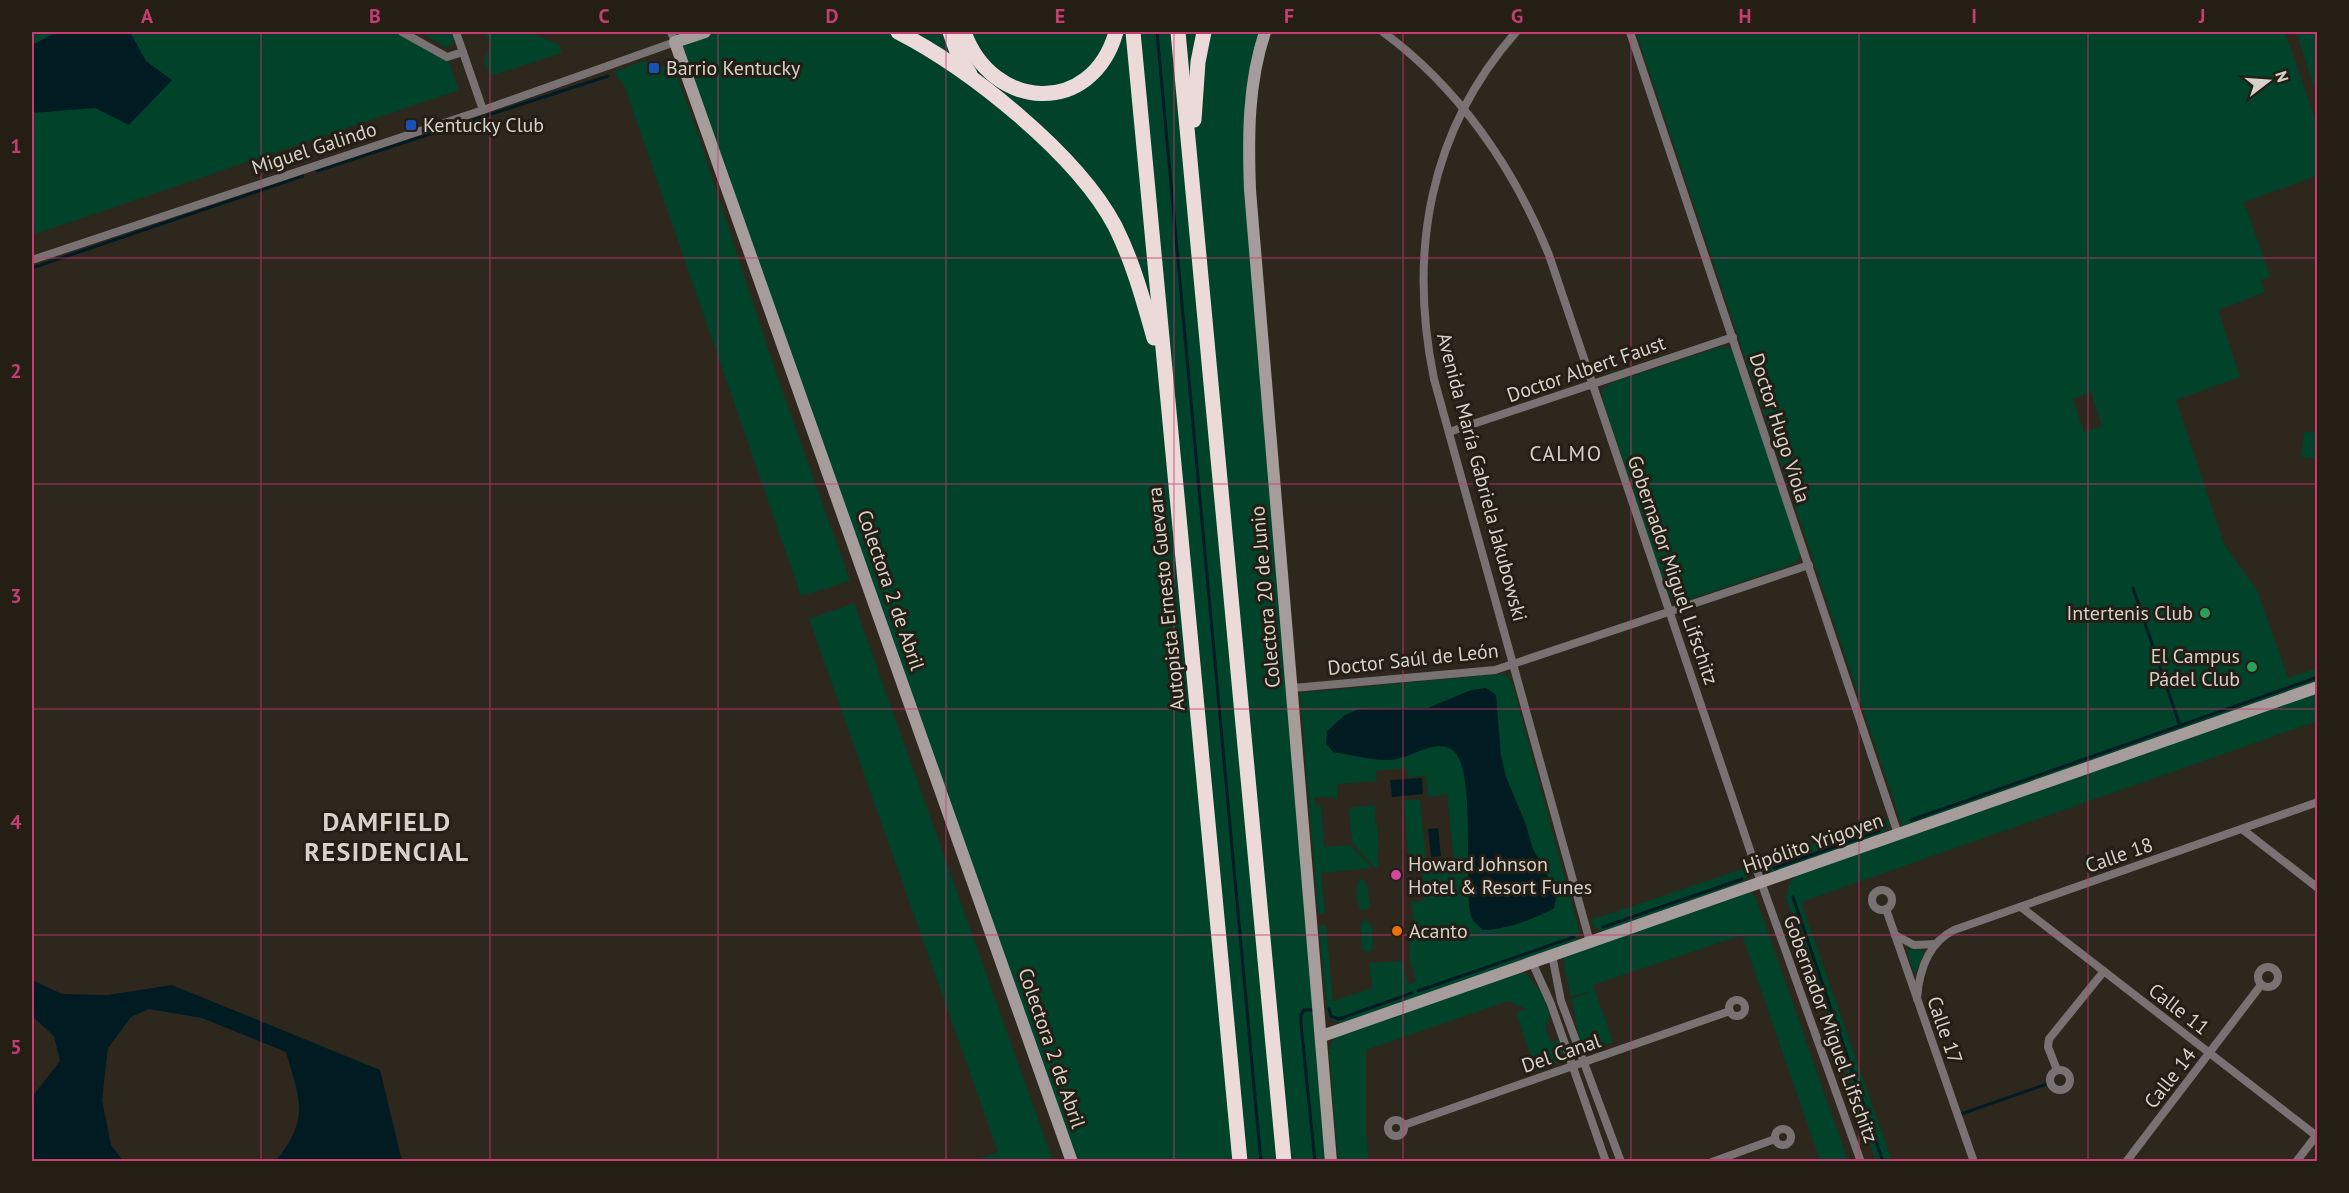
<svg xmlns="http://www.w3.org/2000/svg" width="2349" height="1193" font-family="'PT Sans',sans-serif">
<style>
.green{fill:#00422a;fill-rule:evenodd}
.water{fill:#001b22}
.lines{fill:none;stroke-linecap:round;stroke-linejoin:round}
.stream{stroke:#001b22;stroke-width:3}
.street{stroke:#797272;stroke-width:8}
.secondary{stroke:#a79c9c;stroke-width:12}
.highway{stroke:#ebdad9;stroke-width:15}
.grid{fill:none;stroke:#c63d71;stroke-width:1.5;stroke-opacity:0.55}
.transit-dot{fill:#1a4fb4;stroke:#241e15;stroke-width:2}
.leisure-dot{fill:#2e9e5b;stroke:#241e15;stroke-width:2}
.hotel-dot{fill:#d1479c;stroke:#241e15;stroke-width:2}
.food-dot{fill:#e8710a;stroke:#241e15;stroke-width:2}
.labels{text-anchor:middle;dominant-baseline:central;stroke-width:6;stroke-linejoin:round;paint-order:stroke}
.poi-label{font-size:20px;fill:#d6d1cb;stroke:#241e15;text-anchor:start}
.street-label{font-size:20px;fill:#d6d1cb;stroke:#241e15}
.neighbourhood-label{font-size:21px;letter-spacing:1.5px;fill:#d6d1cb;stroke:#241e15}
.district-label{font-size:26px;font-weight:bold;letter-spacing:1.5px;fill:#d6d1cb;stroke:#241e15}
.neatline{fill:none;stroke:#c63d71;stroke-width:2}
.grid-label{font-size:20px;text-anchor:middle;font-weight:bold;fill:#c63d71}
</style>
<rect width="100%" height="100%" fill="#2e271e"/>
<g class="green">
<polygon points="32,32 402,32 447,57 459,90 32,235"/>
<polygon points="420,32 466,32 447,48"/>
<polygon points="484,32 530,32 559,45 562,53 490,76 484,61 490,45"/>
<polygon points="671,32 1265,32 1248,143 1331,1161 1072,1161"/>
<path d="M 1636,32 L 2285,32 L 2317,124 L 2317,176 L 2244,202 L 2270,276 L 2261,280 L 2265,292 L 2218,310 L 2240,377 L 2176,400 L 2224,544 L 2257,590 L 2288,678 L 2317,668 L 2317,682 L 1904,826 L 1902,825 ZM 2091,392 L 2102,426 L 2084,432 L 2073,399 Z"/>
<polygon points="2296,32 2317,32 2317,96"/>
<polygon points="643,61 650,63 648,71 659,74 661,67 675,70 699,137 773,364 850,581 801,596 624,85 614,72"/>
<polygon points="1720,347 1729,348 1733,351 1801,553 1797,561 1794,564 1678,603 1674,601 1667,593 1603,400 1602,390 1611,383"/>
<polygon points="2304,432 2317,433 2317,459 2301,457"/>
<polygon points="854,603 1053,1161 973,1161 998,1152 809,619"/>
<path d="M 1500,674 L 1508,676 L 1513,685 L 1580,934 L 1574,942 L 1352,1020 C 1341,1023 1330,1024 1327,1011 L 1319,926 L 1326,925 L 1333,1001 L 1372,988 L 1370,963 L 1403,961 L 1408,984 L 1416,982 L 1410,961 L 1409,931 L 1415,929 L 1411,902 L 1424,900 L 1422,869 L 1409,870 L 1404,800 L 1420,799 L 1427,870 L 1455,868 L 1447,794 L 1428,797 L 1426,776 L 1408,777 L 1406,768 L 1376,771 L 1377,781 L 1337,784 L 1338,798 L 1314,797 L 1315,804 L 1321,805 L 1324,847 L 1350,845 L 1372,868 L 1321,873 L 1325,913 L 1318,914 L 1300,693 Z"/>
<path d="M 2317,692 L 2317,721 L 1804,901 L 1802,905 L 1892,1161 L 1876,1161 L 1787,901 C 1785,889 1790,882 1798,874 Z"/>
<polygon points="1375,805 1375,824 1377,824 1379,851 1377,851 1379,867 1374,867 1352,843 1349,808"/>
<polygon points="1889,819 1890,824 1883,834 1772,873 1762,871 1759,862"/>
<path d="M 1748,867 C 1750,876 1745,881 1738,884 L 1604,931 L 1595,928 L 1591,920 Z"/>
<path d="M 1360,879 L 1363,879 L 1367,885 L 1370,906 L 1366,910 L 1360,909 C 1356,901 1355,886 1360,879 Z"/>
<path d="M 1746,892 L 1752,893 L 1757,901 L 1848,1161 L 1820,1161 L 1742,935 L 1593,985 L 1613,1042 L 1591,1049 L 1583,1049 C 1576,1032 1577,1016 1571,999 L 1589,993 L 1587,986 L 1588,992 L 1571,997 L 1563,961 L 1564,957 Z"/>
<polygon points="1366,920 1372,926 1373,950 1367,952 1362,950 1360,925"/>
<polygon points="1907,949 1922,950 1924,953 1915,974 1913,971"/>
<polygon points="1520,971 1529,977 1547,1001 1544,1002 1550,1014 1545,1029 1551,1042 1555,1043 1558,1037 1563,1057 1558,1063 1536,1071 1516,1013 1526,1009 1508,1001 1366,1050 1366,1134 1369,1161 1338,1162 1329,1051 1333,1040 1342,1034"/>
</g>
<g class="water">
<polygon points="57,32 130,32 146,61 172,80 129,125 95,108 32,113 32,45"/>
<path d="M 1486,688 L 1496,695 L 1501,756 L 1506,777 L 1525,822 L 1533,849 L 1557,893 L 1554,908 C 1537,918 1502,931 1483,930 C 1479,926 1473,922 1471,916 C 1462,886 1479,759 1449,748 C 1433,742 1417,754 1401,758 C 1381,764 1354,755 1333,752 L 1326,743 L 1327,731 L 1345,715 L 1359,709 L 1428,708 L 1471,690 Z"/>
<polygon points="1422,778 1423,794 1392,797 1390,780"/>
<polygon points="1438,828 1441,856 1431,857 1428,829"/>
<path d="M 32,980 L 62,994 L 108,995 L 172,985 L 380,1070 L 402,1161 L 303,1162 L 298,1159 L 296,1161 L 276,1161 C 310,1118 300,1101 286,1052 L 202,1018 L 149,1009 L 131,1017 L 108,1048 L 102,1100 L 111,1145 L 123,1161 L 32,1161 L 32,1097 L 60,1061 L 54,1036 L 32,1016 Z"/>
</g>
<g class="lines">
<g class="stream">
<polyline points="1157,32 1261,1162"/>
<polyline points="317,171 608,76"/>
<polyline points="32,268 303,176"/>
<polyline points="2133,588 2180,726"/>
<polyline points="1911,820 2318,677"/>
<polyline points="1774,868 1879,831"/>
<polyline points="1793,897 1883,1162"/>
<polyline points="1603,927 1742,879"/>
<polyline points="1418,991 1574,937"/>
<polyline points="1329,1009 1331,1016 1339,1019 1412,993"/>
<polyline points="1313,1010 1304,1010 1301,1015 1301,1024 1315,1162"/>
<polyline points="1958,1115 2047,1084"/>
</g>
<g class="street">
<polyline points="402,32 447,57 463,52"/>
<polyline points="456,32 483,110"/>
<path d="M 1383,32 C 1459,88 1514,168 1549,255 L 1755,865 L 1861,1162"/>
<path d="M 1516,32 C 1429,131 1408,252 1434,379 L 1590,942"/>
<polyline points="1630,32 1898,834"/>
<polyline points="32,260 483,110 675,42 671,32"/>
<polyline points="1449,432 1733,337"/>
<polyline points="1293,688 1495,670 1809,565"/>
<polyline points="2242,829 2318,888"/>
<circle cx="1882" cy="900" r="10"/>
<polyline points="2021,907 2318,1137"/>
<polyline points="1886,909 1974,1162"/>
<polyline points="1895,935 1914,945 1935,944"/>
<polyline points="1552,955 1561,1001 1621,1162"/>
<polyline points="1532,962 1551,1004 1606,1162"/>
<circle cx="2268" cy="977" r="10"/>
<path d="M 1917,999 C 1919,971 1928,943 1954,930 L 2318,802"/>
<circle cx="1737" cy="1008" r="8"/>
<circle cx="2060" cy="1080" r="10"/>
<polyline points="2057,1070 2048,1047 2049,1039 2104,971"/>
<circle cx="1396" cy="1128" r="8"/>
<polyline points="1404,1125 1730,1011"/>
<circle cx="1783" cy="1137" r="8"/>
<polyline points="1712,1162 1775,1139"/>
<polyline points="2126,1162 2261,985"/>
<polyline points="2296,1162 2316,1136"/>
</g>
<g class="secondary">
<polyline points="705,32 675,42 1072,1162"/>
<path d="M 1265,32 C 1248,83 1248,136 1250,190 L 1331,1162"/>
<polyline points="1322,1036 2318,687"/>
</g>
<g class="highway">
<path d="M 898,32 C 970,69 1077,154 1115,226 C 1133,262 1143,299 1154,338"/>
<polyline points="950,32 957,52 970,74"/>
<path d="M 964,32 C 992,111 1092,117 1116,32"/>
<path d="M 1133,32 C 1167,408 1205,785 1240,1162"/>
<polyline points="1178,32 1284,1162"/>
<polyline points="1194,120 1198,62 1204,32"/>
</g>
</g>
<path class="grid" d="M 261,32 L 261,1162M 490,32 L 490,1162M 718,32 L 718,1162M 946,32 L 946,1162M 1174,32 L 1174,1162M 1403,32 L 1403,1162M 1631,32 L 1631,1162M 1859,32 L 1859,1162M 2088,32 L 2088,1162M 32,258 L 2318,258M 32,484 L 2318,484M 32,709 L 2318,709M 32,935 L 2318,935"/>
<g class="transit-dot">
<rect x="648" y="62" width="12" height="12" rx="3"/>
<rect x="405" y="119" width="12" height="12" rx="3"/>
</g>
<g class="leisure-dot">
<circle cx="2205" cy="613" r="6"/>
<circle cx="2252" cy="667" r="6"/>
</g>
<circle class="hotel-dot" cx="1396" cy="875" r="6"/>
<circle class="food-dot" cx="1397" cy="931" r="6"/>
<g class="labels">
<g class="poi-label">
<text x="666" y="68">Barrio Kentucky</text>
<text x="423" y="125">Kentucky Club</text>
<text x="2193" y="613" text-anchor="end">Intertenis Club</text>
<text x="2240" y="656" text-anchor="end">El Campus<tspan x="2240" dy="23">Pádel Club</tspan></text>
<text x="1408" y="864">Howard Johnson<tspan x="1408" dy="23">Hotel &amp; Resort Funes</tspan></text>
<text x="1409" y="931">Acanto</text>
</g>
<g class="street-label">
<text transform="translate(314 148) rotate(-18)">Miguel Galindo</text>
<text transform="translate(1586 369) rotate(-19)">Doctor Albert Faust</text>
<text transform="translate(1780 428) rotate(72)">Doctor Hugo Viola</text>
<text transform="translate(1482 477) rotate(75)">Avenida María Gabriela Jakubowski</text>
<text transform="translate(1673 570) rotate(71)">Gobernador Miguel Lifschitz</text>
<text transform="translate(891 590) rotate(71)">Colectora 2 de Abril</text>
<text transform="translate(1265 597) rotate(-95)">Colectora 20 de Junio</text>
<text transform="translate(1166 599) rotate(-96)">Autopista Ernesto Guevara</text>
<text transform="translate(1413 659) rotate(-6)">Doctor Saúl de León</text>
<text transform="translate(1813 843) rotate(-19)">Hipólito Yrigoyen</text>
<text transform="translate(2119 855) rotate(-19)">Calle 18</text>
<text transform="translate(2179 1009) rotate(38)">Calle 11</text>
<text transform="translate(1831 1029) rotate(70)">Gobernador Miguel Lifschitz</text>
<text transform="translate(1945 1030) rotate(71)">Calle 17</text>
<text transform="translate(1052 1048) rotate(71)">Colectora 2 de Abril</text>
<text transform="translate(1561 1053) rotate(-19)">Del Canal</text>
<text transform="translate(2170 1078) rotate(-52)">Calle 14</text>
</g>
<g class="neighbourhood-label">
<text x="1566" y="453">CALMO</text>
</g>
<g class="district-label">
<text x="387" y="821">DAMFIELD<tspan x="387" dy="30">RESIDENCIAL</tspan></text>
</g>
</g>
<rect width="2349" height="1193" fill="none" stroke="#241e15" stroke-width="66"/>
<g transform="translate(2268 81) rotate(73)" stroke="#241e15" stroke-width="4.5" paint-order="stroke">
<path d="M0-4.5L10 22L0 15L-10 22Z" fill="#d6d1cb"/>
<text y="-9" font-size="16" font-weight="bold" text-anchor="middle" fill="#d6d1cb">N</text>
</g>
<rect x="33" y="33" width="2283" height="1127" class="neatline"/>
<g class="grid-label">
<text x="147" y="23">A</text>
<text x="375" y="23">B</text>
<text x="604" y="23">C</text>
<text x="832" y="23">D</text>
<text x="1060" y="23">E</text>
<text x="1289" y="23">F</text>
<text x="1517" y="23">G</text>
<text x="1745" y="23">H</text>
<text x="1974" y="23">I</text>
<text x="2202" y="23">J</text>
<text x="16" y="153">1</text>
<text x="16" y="378">2</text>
<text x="16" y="603">3</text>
<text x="16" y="829">4</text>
<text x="16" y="1054">5</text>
</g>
</svg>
